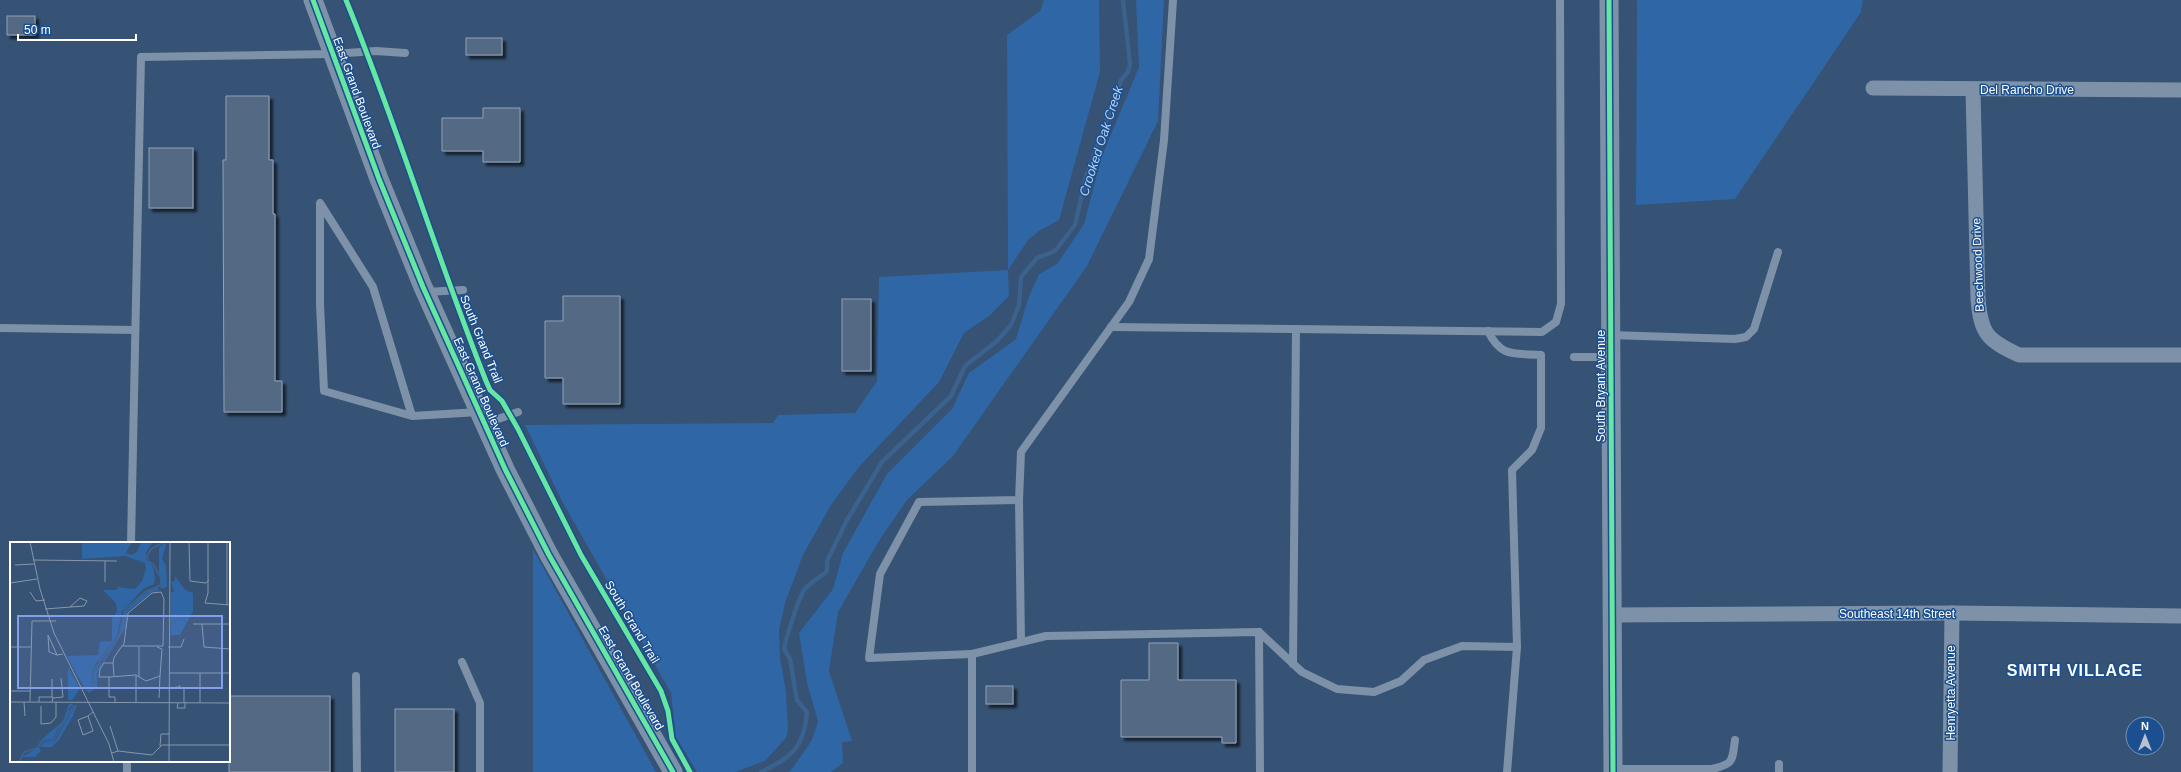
<svg xmlns="http://www.w3.org/2000/svg" width="2181" height="772" font-family="Helvetica,sans-serif">
<style>
.green{fill:#2f66a5}
.lines{fill:none;stroke-linecap:round;stroke-linejoin:round}
.stream{stroke:#3b618d;stroke-width:4.5}
.building{fill:#526984;stroke:#92a2b6;filter:url(#shadow)}
.service{stroke:#7d92a8;stroke-width:8}
.minor{stroke:#7d92a8;stroke-width:15}
.tertiary{stroke:#7d92a8;stroke-width:19}
.cycleway-casing{stroke:#1b4f8f;stroke-width:8}
.cycleway{stroke:#66e7a1;stroke-width:5}
.labels{text-anchor:middle;dominant-baseline:central;stroke-width:3;stroke-linejoin:round;paint-order:stroke}
.street-label{font-size:12px;fill:#fff;stroke:#1b4f8f}
.water-label{font-size:13px;font-style:italic;fill:#b5d3f5;stroke:#1b4f8f}
.district-label{font-size:16px;font-weight:bold;letter-spacing:1px;fill:#fff;stroke:#1b4f8f}
.inset-river{fill:none;stroke:#3b618d;stroke-width:2}
.inset-road{fill:none;stroke:#8697ac;stroke-width:1}
.view{fill:#839eea;fill-opacity:0.15;stroke:#839eea;stroke-width:2}
.inset-edge{fill:none;stroke:#fff;stroke-width:2}
</style>
<defs>
<filter id="shadow"><feDropShadow dx="3.5" dy="3.5" stdDeviation="1" flood-color="#0009"/></filter>
</defs>
<rect width="100%" height="100%" fill="#365274"/>
<g class="green">
<polygon points="1044,0 1099,0 1100,72 1059,220 1039,231 1028,240 1008,270 1009,296 989,316 964,333 939,382 858,468 831,505 803,555 785,603 779,631 780,658 786,692 788,730 786,738 765,761 735,772 697,772 676,737 671,693 563,503 525,425 773,423 778,415 855,413 877,381 879,277 1008,270 1007,35 1040,11"/>
<polygon points="1136,0 1164,0 1158,121 1087,266 953,456 907,500 880,539 838,612 829,671 852,741 842,742 843,763 831,772 788,772 792,769 812,740 818,721 807,683 799,633 833,589 843,553 887,474 952,409 969,373 1016,339 1028,299 1039,274 1057,264 1084,224 1102,156 1139,67"/>
<polygon points="1637,0 1863,0 1861,12 1735,199 1636,205"/>
<polygon points="533,549 656,772 533,772"/>
</g>
<g class="lines">
<path class="stream" d="M 761,772 C 791,757 804,749 807,712 L 797,700 L 790,659 L 784,649 C 786,638 799,596 805,589 C 808,584 821,577 827,571 L 827,561 L 847,520 L 882,462 L 951,396 L 965,366 L 997,341 L 1011,325 L 1019,305 L 1021,277 L 1037,258 L 1055,251 L 1075,225 L 1086,177 L 1121,80 L 1128,72 L 1130,64 L 1123,0"/>
</g>
<g class="building">
<rect x="7" y="16" width="28" height="19"/>
<rect x="466" y="38" width="36" height="17"/>
<polygon points="226,96 269,96 269,160 273,160 273,214 275,214 275,381 282,381 282,412 224,412 223,160 226,160"/>
<polygon points="483,108 520,108 520,162 483,162 483,151 442,151 442,118 483,118"/>
<rect x="149" y="148" width="44" height="60"/>
<polygon points="563,296 620,296 620,404 563,404 563,378 545,378 545,321 563,321"/>
<rect x="842" y="299" width="29" height="72"/>
<polygon points="1149,643 1178,643 1178,680 1236,680 1236,743 1222,743 1222,737 1121,737 1121,680 1149,680"/>
<rect x="986" y="686" width="27" height="18"/>
<rect x="229" y="696" width="101" height="76"/>
<rect x="395" y="709" width="59" height="63"/>
</g>
<g class="lines">
<g class="service">
<polyline points="426,292 463,290"/>
<polyline points="1111,327 1542,332 1556,322 1561,304 1560,0"/>
<polyline points="0,328 135,330"/>
<polyline points="1610,335 1735,339 1746,337 1754,329 1778,252"/>
<polyline points="1574,357 1611,357"/>
<polyline points="412,416 373,287 320,203 320,304 324,391 412,416 479,412"/>
<polyline points="484,424 518,412"/>
<polyline points="1019,500 1021,642"/>
<polyline points="131,543 141,57 332,54 376,51 405,53"/>
<path d="M 1259,632 L 1302,672 L 1337,689 L 1374,692 L 1401,681 L 1424,660 L 1462,646 L 1517,647 L 1512,470 L 1532,450 L 1541,428 L 1541,355 C 1514,353 1501,358 1488,331"/>
<polyline points="972,654 869,658 880,574 919,502 1019,500 1021,452 1129,302 1149,259 1164,140 1173,0"/>
<polyline points="462,662 480,703 480,772"/>
<polyline points="1293,664 1296,329"/>
<polyline points="356,676 357,772"/>
<path d="M 1613,769 L 1712,769 C 1734,764 1732,761 1735,740"/>
<polyline points="127,772 127,761"/>
<polyline points="972,772 972,654 1046,636 1259,632 1260,772"/>
<polyline points="1507,772 1517,647"/>
<polyline points="1779,772 1779,764"/>
</g>
<g class="minor">
<polyline points="1873,88 2181,90"/>
<path d="M 1973,90 L 1978,299 C 1981,334 1987,340 2019,355 L 2181,355"/>
<polyline points="1612,615 1952,613 2181,616"/>
<polyline points="1950,772 1952,613"/>
</g>
<g class="tertiary">
<polyline points="313,0 379,179 423,287 505,469 549,555 673,772"/>
<polyline points="1609,0 1613,772"/>
</g>
<defs>
<g id="cycleway">
<polyline points="313,0 379,179 423,287 505,469 549,555 673,772"/>
<path d="M 346,0 C 397,125 436,255 486,381 L 490,390 L 502,401 L 518,429 L 581,555 L 661,691 L 668,711 L 672,739 L 690,772"/>
<polyline points="1609,0 1613,772"/>
</g>
</defs>
<use href="#cycleway" class="cycleway-casing"/>
<use href="#cycleway" class="cycleway"/>
</g>
<g class="labels">
<g class="street-label">
<text x="2027" y="90">Del Rancho Drive</text>
<text transform="translate(357 93) rotate(70)">East Grand Boulevard</text>
<text transform="translate(1978 265) rotate(-92)">Beechwood Drive</text>
<text transform="translate(481 339) rotate(68)">South Grand Trail</text>
<text transform="translate(1601 386) rotate(-90)">South Bryant Avenue</text>
<text transform="translate(481 392) rotate(66)">East Grand Boulevard</text>
<text x="1897" y="614">Southeast 14th Street</text>
<text transform="translate(632 622) rotate(59)">South Grand Trail</text>
<text transform="translate(631 678) rotate(60)">East Grand Boulevard</text>
<text transform="translate(1951 693) rotate(-90)">Henryetta Avenue</text>
</g>
<g class="water-label">
<text transform="translate(1101 141) rotate(-72)">Crooked Oak Creek</text>
</g>
<g class="district-label">
<text x="2075" y="670">SMITH VILLAGE</text>
</g>
</g>
<g transform="translate(10 542)">
<rect width="220" height="220" fill="#365274"/>
<path d="M 72,0 L 122,0 L 116,11 L 121,13 L 127,10 L 131,0 L 143,0 L 136,10 L 136,16 L 143,25 L 145,35 L 144,42 L 133,47 L 112,69 L 107,95 L 86,121 L 81,133 L 82,143 L 75,147 L 57,114 L 88,113 L 90,100 L 102,99 L 102,77 L 107,69 L 106,61 L 93,48 L 107,48 L 107,45 L 125,47 L 132,39 L 136,27 L 135,21 L 115,14 L 72,17 ZM 157,0 L 152,16 L 156,24 L 157,45 L 150,47 L 152,43 L 149,31 L 149,5 ZM 165,34 L 175,48 L 183,51 L 183,69 L 170,93 L 161,93 L 161,51 L 164,49 L 161,40 L 165,39 ZM 148,45 L 149,49 L 142,50 L 117,70 L 116,85 L 87,131 L 87,145 L 79,151 L 77,149 L 85,141 L 83,133 L 109,95 L 115,69 L 136,50 ZM 58,125 L 70,147 L 62,158 L 58,158 ZM 59,162 L 63,162 L 59,167 L 58,175 L 48,187 L 43,197 L 34,197 L 22,206 L 53,179 ZM 65,163 L 67,163 L 63,174 L 49,198 L 42,205 L 30,205 L 35,200 L 45,199 ZM 29,205 L 31,209 L 25,215 L 12,215 Z" fill="#2f66a5"/>
<path class="inset-river" d="M 75,149 L 83,143 L 82,133 L 91,117 L 109,95 L 115,67 L 135,50 L 151,43 L 151,36 L 143,22 L 138,19 L 137,14 L 141,7 L 154,0M 9,220 L 14,210 L 27,206 L 34,198 L 43,199 L 64,163"/>
<path class="inset-road" d="M 0,0 L 13,0M 20,0 L 30,47 L 44,91 L 99,202 L 104,220M 179,0 L 180,39 L 196,41 L 199,38M 198,0 L 198,51 L 195,61 L 220,63M 217,0 L 217,63M 23,18 L 107,19M 5,23 L 24,22M 95,40 L 95,19M 0,41 L 27,37M 20,50 L 26,59 L 35,58M 35,67 L 74,64 L 77,59 L 70,56 L 60,65M 183,82 L 220,82M 192,82 L 194,105 L 220,107M 0,105 L 21,105M 158,105 L 171,105 L 174,97M 47,113 L 38,93 L 39,110 L 47,113 L 53,112M 103,121 L 104,134M 159,131 L 220,131M 126,133 L 136,139 L 150,134 L 152,107 L 147,105M 99,135 L 89,135 L 90,127 L 94,121 L 103,121 L 104,116 L 105,114 L 112,104 L 114,102 L 118,71 L 142,51 L 151,50 L 154,57 L 153,104 L 112,104M 129,135 L 129,105M 42,137 L 42,155M 174,145 L 174,161M 159,146 L 169,145 L 170,143M 0,149 L 20,149M 43,156 L 53,155 L 51,136M 149,156 L 150,134M 0,160 L 220,161M 14,160 L 15,174M 20,160 L 22,79 L 46,79M 29,160 L 29,155 L 43,155 L 42,160M 105,161 L 105,155 L 99,155 L 99,135 L 126,133 L 126,160M 168,161 L 167,166 L 175,166 L 175,161M 190,161 L 190,131M 31,164 L 31,182 L 41,181 L 46,175 L 46,160M 78,174 L 68,178 L 73,193 L 83,189 L 78,174 L 83,170M 100,184 L 108,209 L 102,211M 150,204 L 151,192 L 159,192M 108,209 L 142,213 L 152,203 L 220,203M 159,220 L 160,0"/>
<path class="view" d="M 8,74 L 212,74 L 212,146 L 8,146 Z"/>
<rect width="220" height="220" class="inset-edge"/>
</g>
<g transform="translate(2145 736)"><circle r="19" fill="#1b4f8f" stroke="#7695bc"/>
<path d="M0-3L7 15L0 10L-7 15Z" fill="#b9c2ce"/>
<text y="-6" font-size="11" font-weight="bold" text-anchor="middle" fill="#ffffff">N</text>
</g>
<path d="M18 34v6h118v-6" fill="none" stroke="#ffffff" stroke-width="2"/>
<text x="24" y="34" font-size="12" fill="#ffffff" stroke="#1b4f8f" stroke-width="3" paint-order="stroke">50 m</text>
</svg>
